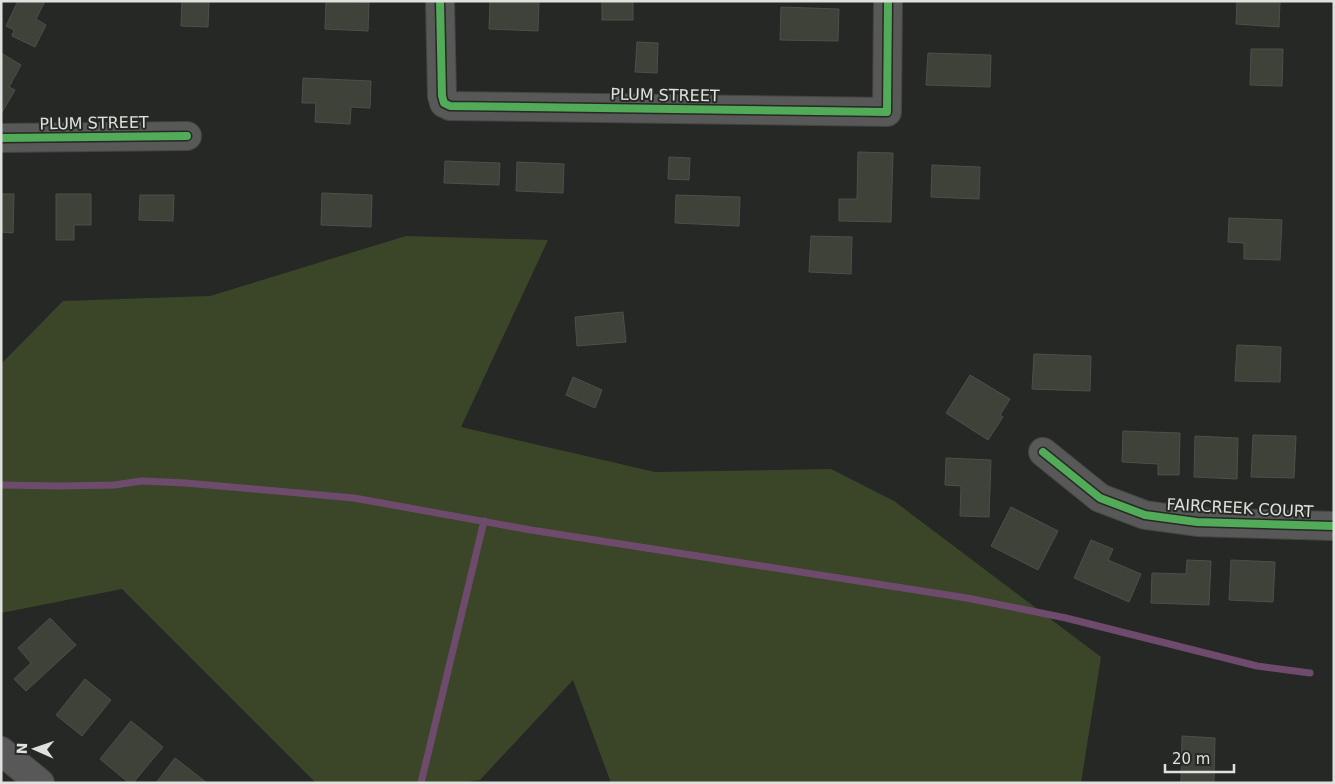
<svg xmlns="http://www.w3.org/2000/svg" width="1335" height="784" font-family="'DejaVu Sans',sans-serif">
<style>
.green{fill:#3b4629}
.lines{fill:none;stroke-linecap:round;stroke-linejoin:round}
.stream{stroke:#6e4b6d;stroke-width:7}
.building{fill:#3e4238;stroke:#4e4f4d}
.minor-casing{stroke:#444543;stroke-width:30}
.minor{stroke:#575857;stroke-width:28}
.cycleway-casing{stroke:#262924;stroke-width:11}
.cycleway{stroke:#51ab58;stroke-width:8}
.labels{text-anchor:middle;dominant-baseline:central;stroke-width:4;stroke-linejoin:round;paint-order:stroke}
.street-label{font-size:16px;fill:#dfe1de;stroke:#262924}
</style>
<rect width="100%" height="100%" fill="#262825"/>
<polygon class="green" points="406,236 548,240 461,427 655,472 831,469 894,501 1101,657 1081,783 611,783 573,680 480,780 458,783 316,783 122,589 1,613 1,364 63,301 210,296"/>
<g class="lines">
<g class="stream">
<polyline points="1,485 60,486 114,485 142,481 186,483 354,498 531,530 967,598 1066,618 1257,666 1310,673"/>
<polyline points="421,783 484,521"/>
</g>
</g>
<g class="building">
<polygon points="18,1 45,1 36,19 46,25 35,47 12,36 14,30 6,26"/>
<polygon points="182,1 209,1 208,27 181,26"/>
<polygon points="326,1 369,2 368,31 325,29"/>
<polygon points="490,1 539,1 538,31 489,29"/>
<rect x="602" y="1" width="31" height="19"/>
<polygon points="1237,1 1280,1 1279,27 1236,24"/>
<polygon points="781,7 839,9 838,41 780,40"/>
<polygon points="637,42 658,43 657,73 635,72"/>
<polygon points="1251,49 1283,49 1282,86 1250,85"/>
<polygon points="1,53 21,65 9,87 15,90 1,114"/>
<polygon points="928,53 991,55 990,87 926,85"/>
<polygon points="303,78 371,81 370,108 351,107 350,124 315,122 316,103 302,103"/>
<polygon points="858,152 893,153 891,222 839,221 839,199 857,199"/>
<polygon points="669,157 690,158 689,180 668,179"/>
<polygon points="445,161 500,163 499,185 444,183"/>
<polygon points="517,162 564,164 563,193 516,191"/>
<polygon points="932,165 980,167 979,199 931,197"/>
<polygon points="322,193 372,195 371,227 321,225"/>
<polygon points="1,194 14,194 13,233 1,232"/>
<polygon points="56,194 91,194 91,225 74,225 74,240 56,240"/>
<polygon points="140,195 174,195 173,221 139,220"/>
<polygon points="676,195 740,197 739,226 675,223"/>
<polygon points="1229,218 1282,220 1280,260 1244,259 1244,243 1228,242"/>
<polygon points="811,236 852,237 851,274 809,272"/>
<polygon points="623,312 626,342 577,346 575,317"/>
<polygon points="1237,345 1281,347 1280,382 1235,381"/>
<polygon points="1034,354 1091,356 1090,391 1032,389"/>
<polygon points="970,375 1010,399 1000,415 1003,417 988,440 946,413"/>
<polygon points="573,377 602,390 595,408 566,395"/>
<polygon points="1123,431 1180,433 1179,475 1158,475 1158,464 1122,462"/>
<polygon points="1253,435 1296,436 1294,478 1251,477"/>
<polygon points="1195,436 1238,438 1237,479 1194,477"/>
<polygon points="946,458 991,460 989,517 960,516 961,486 945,485"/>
<polygon points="1011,507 1058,531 1038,570 991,546"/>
<polygon points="1091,540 1113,549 1108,560 1141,574 1129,602 1074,578"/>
<polygon points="1187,560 1211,561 1209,605 1151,603 1152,573 1186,574"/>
<polygon points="1231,560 1275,562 1273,602 1229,600"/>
<polygon points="50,618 76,645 26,691 14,679 31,663 18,648"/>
<polygon points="85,679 111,700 82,736 56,715"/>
<polygon points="131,721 163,747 133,783 129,783 100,759"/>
<polygon points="1182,736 1215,738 1214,783 1181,783"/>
<polygon points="175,758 207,783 156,783"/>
</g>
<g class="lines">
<defs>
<g id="minor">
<polyline points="440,1 442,96 444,103 450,106 887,112 888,1"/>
<polyline points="1,138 187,136"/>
<polyline points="1043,452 1100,498 1145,515 1197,522 1334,526"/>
<polyline points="1,751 40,783"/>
</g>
</defs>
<use href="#minor" class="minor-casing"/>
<use href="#minor" class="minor"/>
<defs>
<g id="cycleway">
<polyline points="440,1 442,96 444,103 450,106 887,112 888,1"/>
<polyline points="1,138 187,136"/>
<polyline points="1043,452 1100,498 1145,515 1197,522 1334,526"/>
</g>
</defs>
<use href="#cycleway" class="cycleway-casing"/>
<use href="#cycleway" class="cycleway"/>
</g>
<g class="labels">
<g class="street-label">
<text transform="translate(665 95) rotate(1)">PLUM STREET</text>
<text transform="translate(94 123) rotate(-1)">PLUM STREET</text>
<text transform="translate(1240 508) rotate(3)">FAIRCREEK COURT</text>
</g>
</g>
<rect width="1335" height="784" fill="none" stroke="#dfe1de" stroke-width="5"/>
<g transform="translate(35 749) rotate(272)" stroke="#262924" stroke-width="4" paint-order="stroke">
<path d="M0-4L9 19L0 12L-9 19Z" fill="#dfe1de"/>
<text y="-8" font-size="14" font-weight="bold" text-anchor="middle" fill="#dfe1de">N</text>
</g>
<path d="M1165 764v8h69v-8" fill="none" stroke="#dfe1de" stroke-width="2.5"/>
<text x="1172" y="764" font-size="15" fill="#dfe1de" stroke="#262924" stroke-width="4" paint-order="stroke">20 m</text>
</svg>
